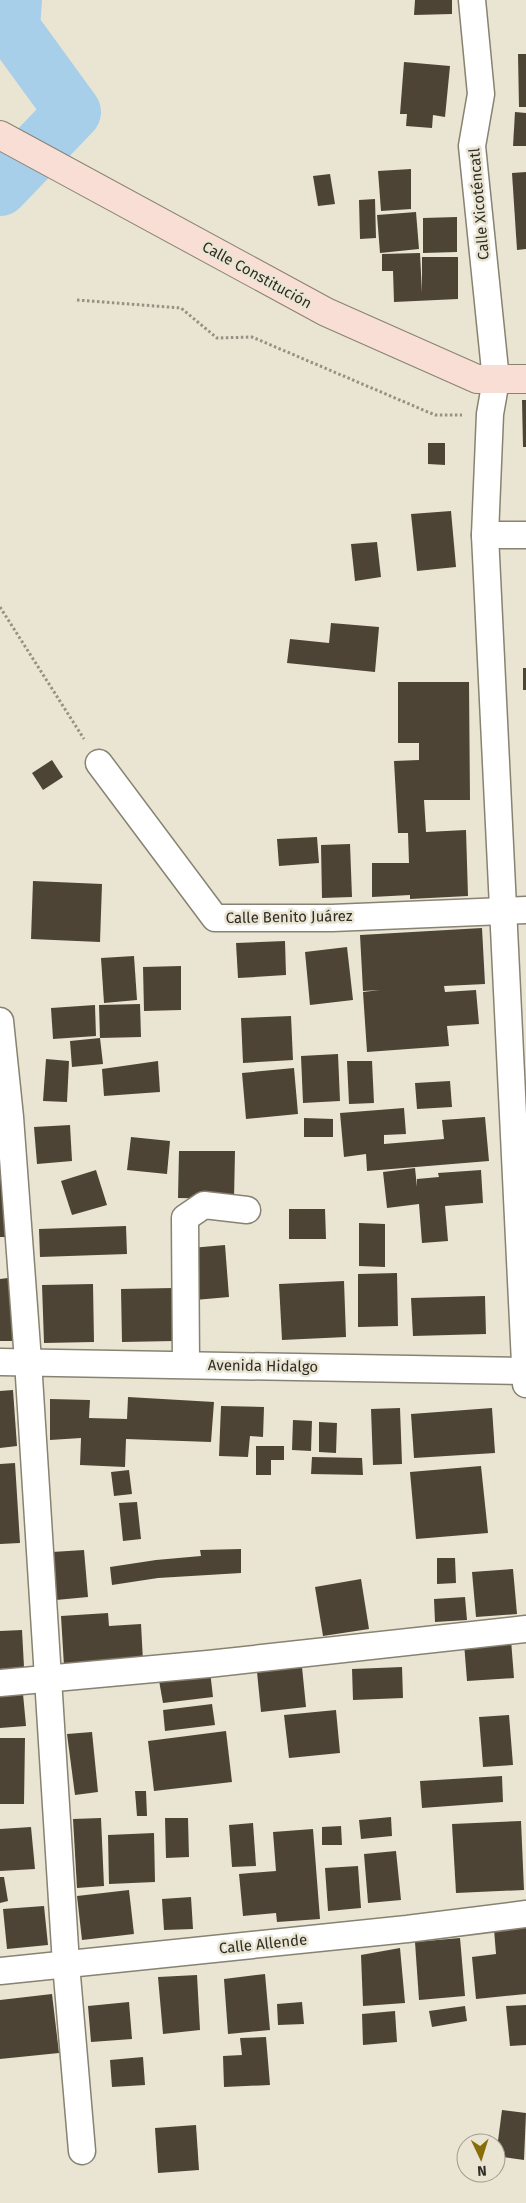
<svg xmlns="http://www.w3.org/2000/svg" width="526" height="2203" font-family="'Fira Sans',sans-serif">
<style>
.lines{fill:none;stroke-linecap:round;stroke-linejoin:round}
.river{stroke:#a7cfe9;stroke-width:56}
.building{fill:#4d4436}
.street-casing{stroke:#878271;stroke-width:29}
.secondary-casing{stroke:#878271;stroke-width:30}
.path{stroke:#959184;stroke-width:3;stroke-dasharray:2.5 2.5;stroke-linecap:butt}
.street{stroke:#fff;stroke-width:26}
.secondary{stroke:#f9ded5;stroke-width:28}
.labels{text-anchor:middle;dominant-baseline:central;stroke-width:5;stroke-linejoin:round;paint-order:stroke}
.street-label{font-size:15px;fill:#2f2d26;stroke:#eae5d3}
</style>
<rect width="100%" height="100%" fill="#eae5d3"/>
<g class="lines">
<polyline class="river" points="0,188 73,112 12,28 14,0"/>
</g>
<g class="building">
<polygon points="415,0 452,0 452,14 414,15"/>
<polygon points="518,54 526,54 526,107 519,107"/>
<polygon points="404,62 450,66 445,117 433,115 432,128 406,126 407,114 400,114"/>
<polygon points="515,112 526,113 526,146 513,146"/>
<polygon points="411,169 411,209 381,211 378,171"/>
<polygon points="526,172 526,249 517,250 512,173"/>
<polygon points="330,174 335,204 318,206 313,176"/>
<polygon points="375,199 376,238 360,239 359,200"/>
<polygon points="416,212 419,249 380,253 377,215"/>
<polygon points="457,217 457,252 423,253 423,218"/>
<polygon points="420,253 422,293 422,257 458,257 458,299 394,302 393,271 382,271 382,254"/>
<polygon points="522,400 526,400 526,447 523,447"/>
<polygon points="428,443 445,443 445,465 428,464"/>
<polygon points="451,511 456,567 417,571 411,514"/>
<polygon points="377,542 381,577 355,581 351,544"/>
<polygon points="331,623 379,627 375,672 287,663 290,639 329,643"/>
<rect x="523" y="668" width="3" height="22"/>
<polygon points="398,682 469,682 470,800 424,800 426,832 466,830 468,896 410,899 410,895 372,897 372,863 409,863 408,833 398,833 394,761 419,760 419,743 398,743"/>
<polygon points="52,760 63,777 43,790 32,773"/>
<polygon points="317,837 319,863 279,866 277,839"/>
<polygon points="350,844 352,897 322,898 321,845"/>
<polygon points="33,881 102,884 100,942 31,939"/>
<polygon points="482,928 485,984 444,986 445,992 476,990 479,1024 447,1026 449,1046 367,1052 363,992 380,990 363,991 360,935"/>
<polygon points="285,941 286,975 238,978 236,943"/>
<polygon points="347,947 353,1000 310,1005 305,952"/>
<polygon points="134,956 137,1000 104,1003 101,958"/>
<polygon points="181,966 181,1010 144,1011 143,967"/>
<polygon points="140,1004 141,1037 100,1038 103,1064 72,1067 70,1041 100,1038 99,1005"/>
<polygon points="95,1005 96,1036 53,1039 51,1008"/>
<polygon points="291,1016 293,1060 243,1063 241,1018"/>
<polygon points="338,1054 340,1101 303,1103 301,1056"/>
<polygon points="46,1059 69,1061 67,1102 43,1101"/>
<polygon points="158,1061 160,1092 104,1096 102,1069"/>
<polygon points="347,1061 372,1061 374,1103 349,1104"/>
<polygon points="294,1068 298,1114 246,1119 242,1073"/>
<polygon points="450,1081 452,1107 417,1109 415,1083"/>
<polygon points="404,1108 406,1134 384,1135 384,1144 444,1139 442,1120 485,1117 489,1161 367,1171 366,1154 344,1157 340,1113"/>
<polygon points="304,1118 333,1119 333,1137 304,1137"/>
<polygon points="70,1125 72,1161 37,1164 34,1127"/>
<polygon points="131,1137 170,1141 167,1174 127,1170"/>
<polygon points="179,1151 235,1151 234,1199 178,1198"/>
<polygon points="0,1164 2,1164 7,1237 0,1237"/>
<polygon points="415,1168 417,1187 417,1179 439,1177 438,1173 481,1170 483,1203 445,1206 448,1241 422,1243 419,1204 387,1208 383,1172"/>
<polygon points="96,1170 107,1205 72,1215 61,1181"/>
<polygon points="289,1209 325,1209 326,1239 289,1239"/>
<polygon points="359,1223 385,1224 385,1267 359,1266"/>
<polygon points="126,1226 127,1254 40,1257 39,1229"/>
<polygon points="225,1245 229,1297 195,1300 191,1248"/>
<polygon points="397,1273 398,1326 358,1327 358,1274"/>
<polygon points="8,1278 13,1341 0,1341 0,1279"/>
<polygon points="344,1281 346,1337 282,1340 279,1284"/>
<polygon points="93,1284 94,1342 44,1343 42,1285"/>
<polygon points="173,1288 174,1341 122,1342 121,1289"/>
<polygon points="485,1296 486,1334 413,1336 411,1298"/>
<polygon points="13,1390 17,1446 0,1448 0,1391"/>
<polygon points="128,1397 214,1402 211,1442 126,1439 125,1467 80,1465 81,1438 50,1440 50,1399 90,1400 89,1418 127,1419"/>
<polygon points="221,1406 264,1407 263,1437 250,1436 248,1457 219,1456"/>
<polygon points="400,1408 402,1464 373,1465 371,1409"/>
<polygon points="492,1408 495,1453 414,1458 411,1414"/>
<polygon points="293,1420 312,1421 311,1451 292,1450"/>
<polygon points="319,1422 337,1423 336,1453 319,1452"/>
<polygon points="256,1446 284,1446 284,1460 271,1460 271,1475 256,1475"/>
<polygon points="312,1457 362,1458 363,1475 311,1474"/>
<polygon points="15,1463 20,1543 0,1544 0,1464"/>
<polygon points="481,1466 488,1533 416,1539 410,1472"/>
<polygon points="129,1470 132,1494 114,1496 111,1472"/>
<polygon points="137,1502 141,1539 123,1541 119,1503"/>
<polygon points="241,1549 241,1573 158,1578 112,1585 110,1567 156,1560 201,1556 200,1550"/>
<polygon points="84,1550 88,1597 56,1600 52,1552"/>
<polygon points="437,1558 455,1558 456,1583 437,1584"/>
<polygon points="513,1569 517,1614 476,1617 472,1572"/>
<polygon points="361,1579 369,1629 323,1636 315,1587"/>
<polygon points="465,1597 467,1620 435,1622 434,1599"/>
<polygon points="108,1613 109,1626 141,1624 143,1661 64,1666 61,1616"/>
<polygon points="22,1630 24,1667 0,1669 0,1631"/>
<polygon points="511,1640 514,1678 467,1681 464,1643"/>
<polygon points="302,1667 306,1707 261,1712 257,1672"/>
<polygon points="402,1667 403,1698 353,1700 352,1669"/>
<polygon points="210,1671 213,1697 163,1703 158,1675"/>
<polygon points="23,1694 26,1726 0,1728 0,1696"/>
<polygon points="212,1704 215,1725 165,1731 163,1710"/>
<polygon points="336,1710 340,1753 289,1758 284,1715"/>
<polygon points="509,1715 513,1765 483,1767 479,1717"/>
<polygon points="226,1731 232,1782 154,1791 148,1741"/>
<polygon points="92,1732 98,1792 75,1795 67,1734"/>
<polygon points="0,1738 25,1738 24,1804 0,1804"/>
<polygon points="502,1776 503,1802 422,1808 420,1781"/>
<polygon points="135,1791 146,1791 147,1816 137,1816"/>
<polygon points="391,1817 392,1836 361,1839 359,1820"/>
<polygon points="101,1818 104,1886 77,1888 73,1819"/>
<polygon points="165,1818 188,1818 189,1857 166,1858"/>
<polygon points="521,1821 524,1890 456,1893 452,1824"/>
<polygon points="253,1823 256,1866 232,1867 229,1825"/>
<polygon points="341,1826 342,1845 322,1845 322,1827"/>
<polygon points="31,1827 35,1869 0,1871 0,1829"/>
<polygon points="313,1829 320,1919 277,1922 276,1913 243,1916 239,1874 276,1871 273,1832"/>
<polygon points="154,1833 155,1882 109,1884 108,1835"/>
<polygon points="396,1851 401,1900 368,1903 364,1854"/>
<polygon points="358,1866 361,1908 328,1911 325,1868"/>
<polygon points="0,1877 4,1877 8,1901 0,1903"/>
<polygon points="129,1890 134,1934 82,1940 77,1896"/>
<polygon points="191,1897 193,1929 164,1930 162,1899"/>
<polygon points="44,1906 48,1945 7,1949 3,1909"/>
<polygon points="526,1926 526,1994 476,1999 472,1957 496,1954 494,1929"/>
<polygon points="460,1938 465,1996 419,2000 415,1942"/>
<polygon points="400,1948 405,2003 363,2006 361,1955"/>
<polygon points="265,1974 270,2030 228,2034 224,1979"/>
<polygon points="197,1975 200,2030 163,2034 158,1977"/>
<polygon points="52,1994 59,2053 0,2059 0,2000"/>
<polygon points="129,2002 132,2039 91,2042 88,2006"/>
<polygon points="302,2002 304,2024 278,2025 277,2004"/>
<polygon points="526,2005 526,2045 510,2046 506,2006"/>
<polygon points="465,2006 467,2021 432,2027 429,2011"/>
<polygon points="395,2011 397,2042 363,2045 362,2014"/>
<polygon points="266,2037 270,2085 224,2087 223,2056 242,2055 240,2038"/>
<polygon points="143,2057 145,2085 112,2087 110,2060"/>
<polygon points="502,2110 526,2113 524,2160 496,2156"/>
<polygon points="196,2125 199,2170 158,2173 155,2128"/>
</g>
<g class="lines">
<defs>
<g id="street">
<polyline points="472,0 481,94 472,146 496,380 490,414 485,535 526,1384"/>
<polyline points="485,535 526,535"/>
<polyline points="99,763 215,918 332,918 526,910"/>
<polyline points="0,1021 10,1117 28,1361 66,1964 82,2151"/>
<polyline points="0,1362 526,1371"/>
<polyline points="186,1364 185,1218 204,1205 247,1210"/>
<polyline points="0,1683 208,1664 526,1629"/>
<polyline points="0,1971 407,1929 526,1914"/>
</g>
<polyline id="secondary" points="0,135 326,312 477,379 526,379"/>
</defs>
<use href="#street" class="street-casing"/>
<use href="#secondary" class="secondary-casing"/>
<g class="path">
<polyline points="77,300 181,308 217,338 252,337 435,415 462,415"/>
<polyline points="0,607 84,739"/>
</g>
<use href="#street" class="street"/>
<use href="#secondary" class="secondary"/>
</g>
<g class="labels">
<g class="street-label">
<text transform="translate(479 204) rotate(-95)">Calle Xicoténcatl</text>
<text transform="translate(257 275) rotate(29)">Calle Constitución</text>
<text transform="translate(289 917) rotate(-1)">Calle Benito Juárez</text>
<text transform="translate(263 1366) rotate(1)">Avenida Hidalgo</text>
<text transform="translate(263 1944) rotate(-6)">Calle Allende</text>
</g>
</g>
<g transform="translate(481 2158) rotate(176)"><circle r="24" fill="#eae5d3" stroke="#9f9b8e"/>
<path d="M0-4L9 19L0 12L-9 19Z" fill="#886d0c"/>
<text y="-8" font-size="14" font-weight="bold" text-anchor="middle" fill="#2f2d26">N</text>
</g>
</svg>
